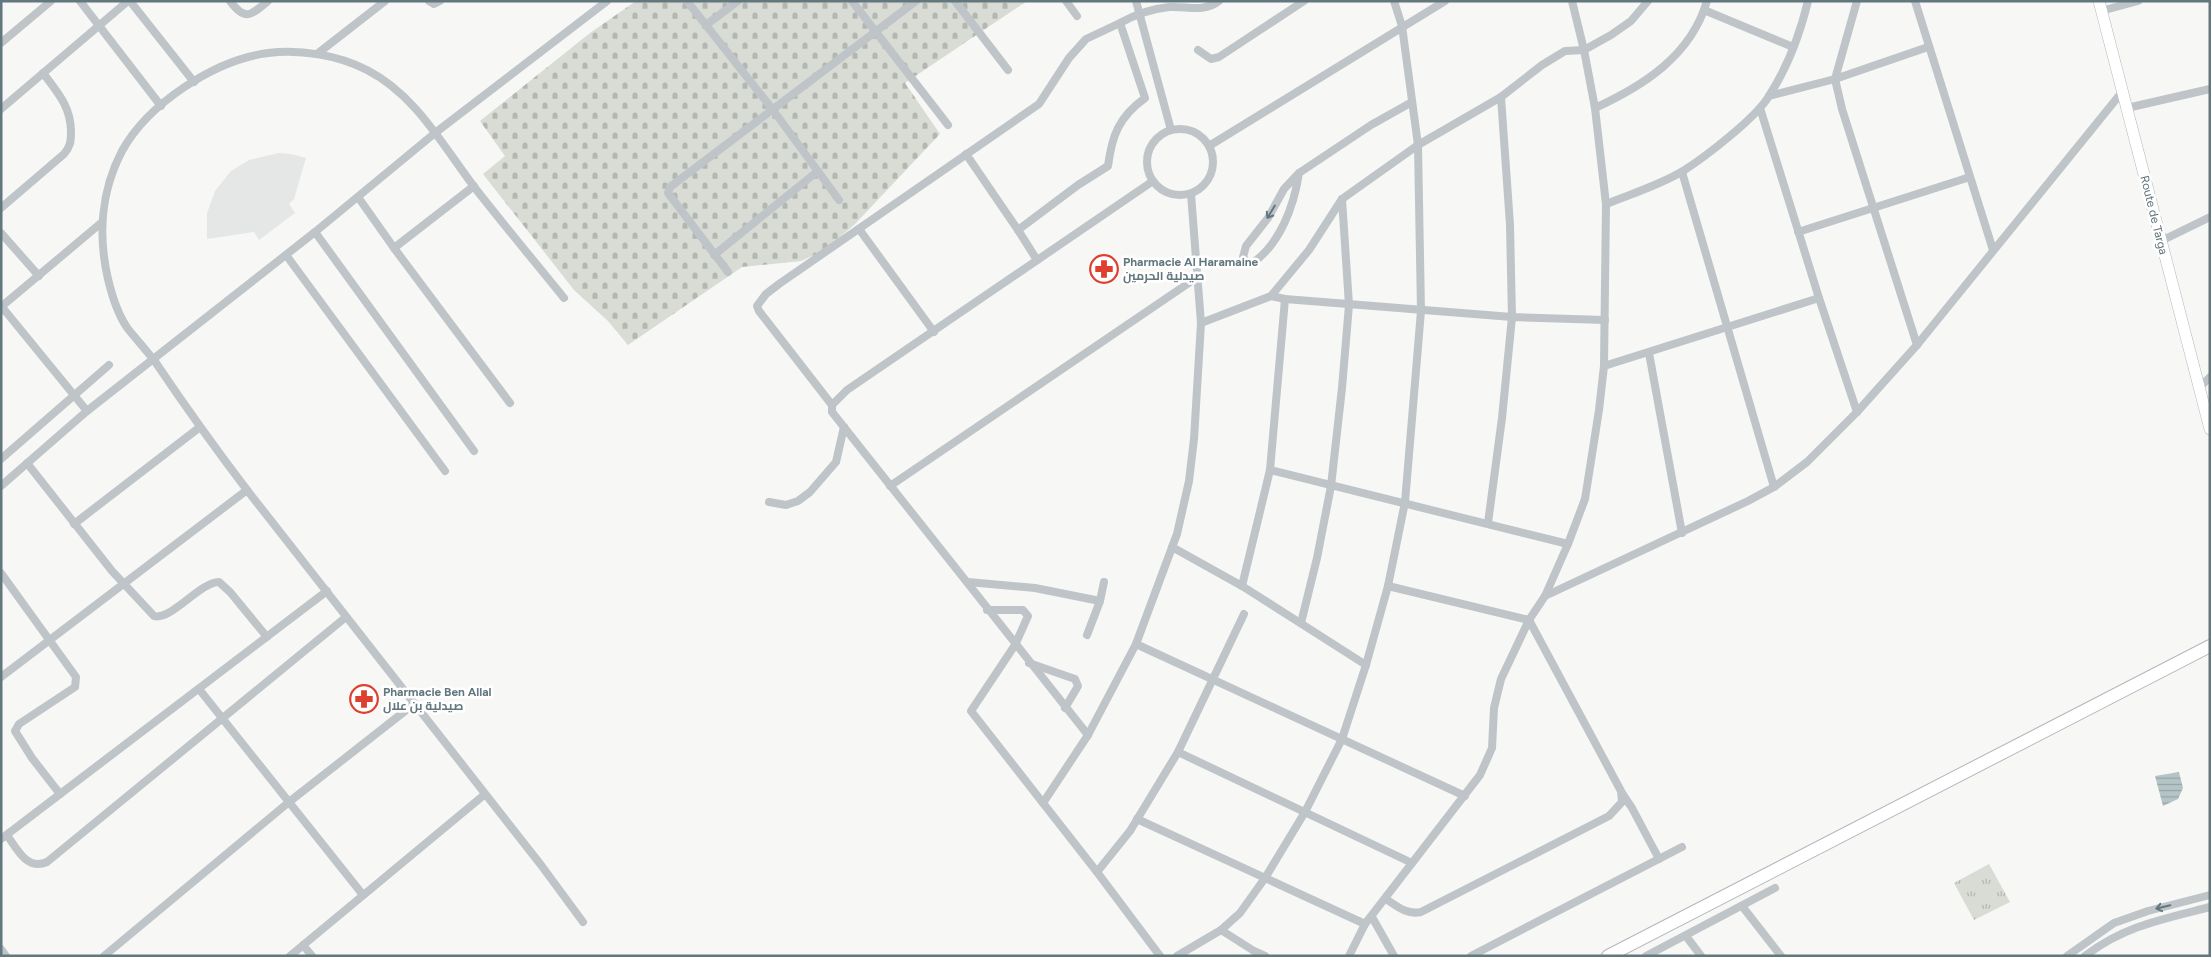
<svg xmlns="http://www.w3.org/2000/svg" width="2211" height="957" font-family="Figtree,Cairo,sans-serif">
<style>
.built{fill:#e5e7e6}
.grass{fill:url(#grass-tufts)}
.cemetery{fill:url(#cemetery-stones)}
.water{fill:url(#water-rules)}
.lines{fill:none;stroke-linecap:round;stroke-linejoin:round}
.secondary-casing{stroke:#b1b8bb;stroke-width:12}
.primary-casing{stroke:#b2b8bb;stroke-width:14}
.street{stroke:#bec4c7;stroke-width:8}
.secondary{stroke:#fff;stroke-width:11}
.primary{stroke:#fff;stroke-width:12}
.oneway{stroke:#63777f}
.labels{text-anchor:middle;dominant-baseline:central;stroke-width:5;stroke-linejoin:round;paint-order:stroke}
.street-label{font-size:12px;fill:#63777f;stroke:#fff}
.poi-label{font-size:12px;font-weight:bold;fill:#63777f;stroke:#fff;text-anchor:start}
</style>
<defs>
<pattern id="grass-tufts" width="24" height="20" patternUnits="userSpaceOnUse" patternTransform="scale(1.25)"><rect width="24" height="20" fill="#d8dcd4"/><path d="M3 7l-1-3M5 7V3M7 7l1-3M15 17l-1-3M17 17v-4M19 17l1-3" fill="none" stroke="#b3b7b1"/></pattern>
<pattern id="cemetery-stones" width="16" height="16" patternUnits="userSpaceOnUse" patternTransform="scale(1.25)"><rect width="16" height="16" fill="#d8dcd4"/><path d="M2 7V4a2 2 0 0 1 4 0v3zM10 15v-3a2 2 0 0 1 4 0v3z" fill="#b3b7b1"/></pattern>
<pattern id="water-rules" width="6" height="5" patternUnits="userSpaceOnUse" patternTransform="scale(1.25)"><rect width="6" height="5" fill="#b5c4c6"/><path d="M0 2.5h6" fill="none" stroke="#97a4a6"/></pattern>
</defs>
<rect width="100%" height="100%" fill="#f7f7f5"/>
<polygon class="built" points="279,153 291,154 306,158 294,199 289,204 295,213 259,240 254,232 207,239 207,213 215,191 231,171 249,160"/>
<polygon class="grass" points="1989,864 2010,902 1974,920 1954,883"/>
<polygon class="cemetery" points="636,1 1027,1 905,83 940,134 855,224 825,250 801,261 742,267 628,345 608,321 574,290 483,174 505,156 480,121 590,33"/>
<polygon class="water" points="2179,772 2183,788 2178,799 2163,806 2155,776"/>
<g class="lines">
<defs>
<polyline id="secondary" points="2099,1 2210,429"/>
<polyline id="primary" points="1608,956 2210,646"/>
</defs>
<use href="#secondary" class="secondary-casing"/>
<use href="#primary" class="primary-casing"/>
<g class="street">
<polyline points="80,1 161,106"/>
<polyline points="130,1 194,82"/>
<path d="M 230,1 C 245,21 250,16 268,1"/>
<polyline points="429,1 434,4 440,1"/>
<polyline points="687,1 773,110 839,200"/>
<polyline points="852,1 948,125"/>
<polyline points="955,1 1008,70"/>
<polyline points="1066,1 1077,16"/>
<polyline points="1136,1 1171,130"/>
<polyline points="1857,1 1835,79 1842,109 1917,345"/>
<polyline points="1915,1 1993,250"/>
<polyline points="1704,10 1793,47"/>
<polyline points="2101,11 2138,1"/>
<path d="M 1120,23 C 1136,14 1150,9 1169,7 C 1188,6 1203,13 1219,1"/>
<polyline points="706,25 738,1"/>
<polyline points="1,43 51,1"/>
<polyline points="1198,50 1211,59 1219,57 1304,1"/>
<polyline points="317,54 385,1"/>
<polyline points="1769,96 1835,79 1928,47"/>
<path d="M 1595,108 C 1643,86 1691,56 1707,1"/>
<polyline points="1760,108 1819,298 1857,412"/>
<polyline points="2127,108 2210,89"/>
<polyline points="1,109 128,1"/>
<circle cx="1180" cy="162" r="33"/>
<polyline points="1209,146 1445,1"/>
<polyline points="966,154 1018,230 1037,260"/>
<polyline points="1682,172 1774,487"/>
<path d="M 1299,173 C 1294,206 1280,245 1251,264 L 1247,262 L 1243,257 L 1246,246 L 1268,218 L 1284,189 L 1299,173 L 1371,125 L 1412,102"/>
<polyline points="358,197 394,248 510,403"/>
<path d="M 1606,204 C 1631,194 1660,185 1683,171 C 1705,157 1756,118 1769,96 C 1787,68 1800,34 1808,1"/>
<path d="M 1,208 L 64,154 C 70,147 71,142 71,132 C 71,107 58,93 43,73"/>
<polyline points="859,229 934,332"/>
<polyline points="315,232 474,451"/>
<polyline points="1798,232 1970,177"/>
<polyline points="1,233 39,276"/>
<polyline points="2161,241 2210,217"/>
<polyline points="394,248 474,186"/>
<polyline points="286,255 445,471"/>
<polyline points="714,255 818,171"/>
<polyline points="728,272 668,193 670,187 916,1"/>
<polyline points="1271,296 1285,299 1512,317 1605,320"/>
<path d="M 564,298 C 534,261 504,225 475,188 C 443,146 416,95 367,70 C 338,55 300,49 268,53 C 214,60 148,104 122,151 C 101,191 98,236 108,279 C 112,296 118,315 128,329 C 137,340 147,351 156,363 C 185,406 215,448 247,490 L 541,865 L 583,922"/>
<polyline points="1,307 101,223"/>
<polyline points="2,307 87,411"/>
<polyline points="1201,323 1271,296 1309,250 1342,199 1418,145 1501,97 1542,65 1565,51 1584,50 1611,35 1631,21 1648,1"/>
<polyline points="1649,353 1682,533"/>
<polyline points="1604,366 1819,298"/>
<polyline points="2199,388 2210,377"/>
<path d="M 832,405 L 759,311 L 757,306 L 766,294 L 779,284 L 1039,104 L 1069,58 L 1086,39 L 1120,23 L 1145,98 C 1119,117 1112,135 1108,166 L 1078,185 L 1018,230"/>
<polyline points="1,459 109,365"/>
<path d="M 27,463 L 112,571 L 154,616 C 171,621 200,582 219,582 L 230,592 L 267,637"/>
<polyline points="1270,470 1568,544"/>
<polyline points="1,486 87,411 315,232 435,133 607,1"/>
<polyline points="890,486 1199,276"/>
<polyline points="769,502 786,505 798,501 810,492 836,462 844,427"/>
<polyline points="1488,523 1502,418 1512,317 1510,225 1501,97"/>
<polyline points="74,524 200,427"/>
<polyline points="1172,547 1242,586 1366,665"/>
<polyline points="1,573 76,677 75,687 19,724 15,731 32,758 60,794"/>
<polyline points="968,582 1035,588 1100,601"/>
<polyline points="1242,586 1270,470 1285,299"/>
<polyline points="1545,596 1748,501 1774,487 1807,462 1857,412 1917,345 2122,92"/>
<polyline points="987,610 1023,610 1028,616 1015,645 971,711 1097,872 1160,956"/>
<polyline points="1301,623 1317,558 1331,486 1342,388 1349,305 1342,199"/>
<polyline points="1087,635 1100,601 1104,582"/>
<polyline points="1136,644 1465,796"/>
<polyline points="1029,663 1075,679 1078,686 1065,708"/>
<polyline points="1,677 247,490"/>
<polyline points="199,689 363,895"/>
<polyline points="1088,735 832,412 832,405 847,390 1153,181"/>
<polyline points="1178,752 1412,863"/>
<polyline points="1622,793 1632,808 1659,859"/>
<polyline points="1043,803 1088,735 1136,644 1177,534 1189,481 1194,439 1201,323 1191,194"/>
<polyline points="1137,819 1365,924"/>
<path d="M 7,835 C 17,849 27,871 47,862 L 346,617"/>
<polyline points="1,839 327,591"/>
<polyline points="1097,872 1130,831 1178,752 1244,614"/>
<path d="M 1386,899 C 1398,907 1407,915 1421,912 L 1609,816 L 1622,802 L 1621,791 L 1529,620 L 1388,586"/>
<polyline points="1742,906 1781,956"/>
<polyline points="1372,917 1394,956"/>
<polyline points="1221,930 1254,951 1265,956"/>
<polyline points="1686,936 1701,956"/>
<polyline points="303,945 312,956"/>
<polyline points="1,949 6,956"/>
<polyline points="104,956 289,802 414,704"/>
<polyline points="290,956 484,795"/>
<polyline points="1177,956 1221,930 1240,913 1265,878 1305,812 1342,739 1366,665 1388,586 1405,502 1421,311 1418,145 1402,26 1394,1"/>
<polyline points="1349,956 1365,924 1480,775 1492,748 1494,708 1501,679 1529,620 1545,596 1568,544 1585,499 1599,410 1604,366 1606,204 1595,108 1584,50 1572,1"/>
<polyline points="1471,956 1682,847"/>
<polyline points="1646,956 1775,888"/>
<polyline points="2067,956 2114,923 2148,911 2210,895"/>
<path d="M 2085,956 C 2124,926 2163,919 2210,907"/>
</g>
<use href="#secondary" class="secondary"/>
<use href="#primary" class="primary"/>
</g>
<defs><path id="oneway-shaft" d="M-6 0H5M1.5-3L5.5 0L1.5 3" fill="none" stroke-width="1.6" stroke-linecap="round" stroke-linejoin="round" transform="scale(1.25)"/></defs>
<g class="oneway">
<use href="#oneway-shaft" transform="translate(1271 212) rotate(121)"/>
<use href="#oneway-shaft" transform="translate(2163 907) rotate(166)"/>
</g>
<defs>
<symbol id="pharmacy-ring" viewBox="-11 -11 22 22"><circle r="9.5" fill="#fff" stroke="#de3f2e" stroke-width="1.5"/><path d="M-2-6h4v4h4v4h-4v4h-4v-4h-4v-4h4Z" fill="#de3f2e"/></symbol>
</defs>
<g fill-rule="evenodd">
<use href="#pharmacy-ring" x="1088" y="253" width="32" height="32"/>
<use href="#pharmacy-ring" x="348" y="683" width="32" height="32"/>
</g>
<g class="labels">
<g class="street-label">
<text transform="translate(2154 215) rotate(76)">Route de Targa</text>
</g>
<g class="poi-label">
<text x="1123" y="262">Pharmacie Al Haramaine<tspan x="1123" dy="14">صيدلية الحرمين</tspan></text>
<text x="383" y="692">Pharmacie Ben Allal<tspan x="383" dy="14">صيدلية بن علال</tspan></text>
</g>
</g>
<rect width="2211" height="957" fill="none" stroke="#63777f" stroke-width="5"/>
</svg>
